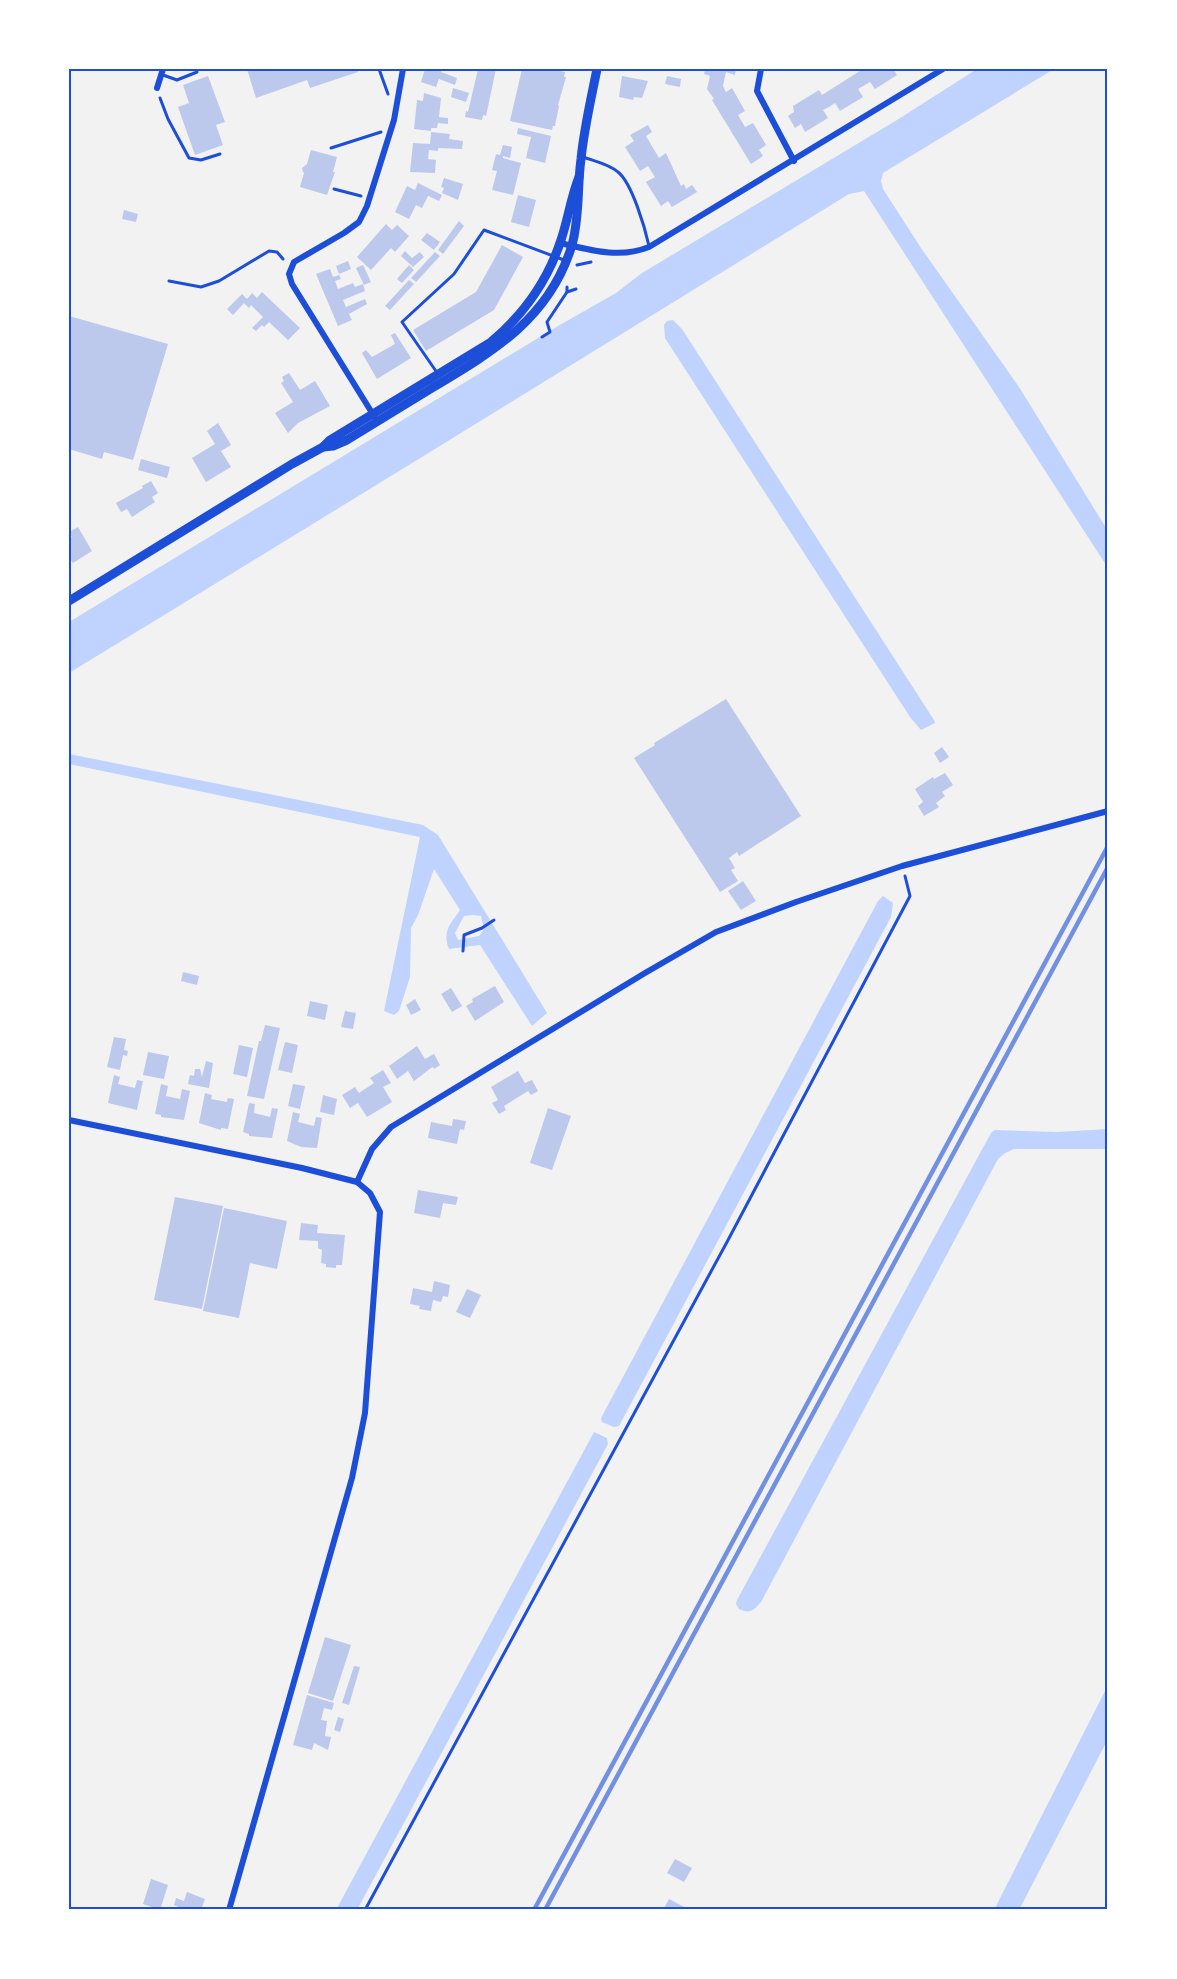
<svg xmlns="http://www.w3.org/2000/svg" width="1177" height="1979" font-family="'Roboto Condensed',sans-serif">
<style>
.water{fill:#bfd3fe;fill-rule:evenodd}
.building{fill:#bdc9ec}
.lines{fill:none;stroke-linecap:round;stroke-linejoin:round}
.path{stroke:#1d4ed8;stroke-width:3}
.service{stroke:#1d4ed8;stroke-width:3}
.minor{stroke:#1d4ed8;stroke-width:6}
.secondary{stroke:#1d4ed8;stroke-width:9}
.rail{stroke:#7290e2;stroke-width:4.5}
.neatline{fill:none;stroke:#1d4ed8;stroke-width:2}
</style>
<rect width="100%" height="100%" fill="#f2f2f2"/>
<g class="water">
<path d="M 977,69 L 1054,69 L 883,173 L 881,181 L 883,189 L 921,248 L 1019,387 L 1108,531 L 1108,568 L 864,191 L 849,194 C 589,354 330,514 69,673 L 69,622 L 558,326 L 616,293 L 642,273 L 897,120 Z"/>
<polygon points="673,320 682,329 934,720 935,723 921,730 910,717 665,338 664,325 667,321"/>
<path d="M 69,754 L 423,825 L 438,835 L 547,1013 L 532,1026 L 480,945 L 449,949 C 442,931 450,925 460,910 L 434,869 L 418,915 L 411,928 L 410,977 L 399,1011 L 394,1015 L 384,1011 L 420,837 L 69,764 ZM 473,915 L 481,916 L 484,929 L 479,936 L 458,940 L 455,933 L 464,916 Z"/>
<polygon points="883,896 893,903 891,917 619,1426 614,1427 602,1422 601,1418 878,901"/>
<path d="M 1108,1129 L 1108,1149 L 1014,1149 L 1005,1153 L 998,1159 L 761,1602 C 753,1611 750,1614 739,1609 L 736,1604 L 737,1600 L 991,1133 L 995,1130 L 1057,1132 Z"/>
<polygon points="594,1432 607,1438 608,1444 357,1910 336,1910"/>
<polygon points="1108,1685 1108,1739 1019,1910 994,1910"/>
</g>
<g class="building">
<polygon points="247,69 357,69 358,72 310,88 307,80 256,98"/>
<polygon points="425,69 442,69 441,72 457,78 455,85 439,79 436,87 421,82"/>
<polygon points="478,69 496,69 486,116 483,115 482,120 465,117 466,111 468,112"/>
<polygon points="522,69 550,69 565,72 564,77 566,77 558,105 559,106 555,126 553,126 552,130 510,121"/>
<polygon points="705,69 736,69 735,75 726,72 723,86 726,92 732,88 745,111 738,115 745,127 753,123 766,145 759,150 763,156 751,164 712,100 714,99 707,89 710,76 704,74"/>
<polygon points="863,69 893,69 897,75 875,89 870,82 858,89 863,97 840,111 835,103 829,107 823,110 828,118 805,132 801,124 795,128 788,116 794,112 793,106 819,90 822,95"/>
<polygon points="208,76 225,122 216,125 223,145 195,155 178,107 189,103 183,85"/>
<polygon points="622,76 648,81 642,98 634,97 633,100 619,97"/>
<polygon points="667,76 681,79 680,87 665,84"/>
<polygon points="453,88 469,93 466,102 451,97"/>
<polygon points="424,93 441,98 439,117 448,118 448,124 438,123 437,128 431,128 431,131 414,129 417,100 423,101"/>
<polygon points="648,125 652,132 646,136 659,158 666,153 681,186 684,184 686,189 692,185 697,192 672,207 668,201 661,206 646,182 655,177 648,166 640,171 625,147 634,141 630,135"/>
<polygon points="518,128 551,136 545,163 526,158 531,137 517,134"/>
<polygon points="431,132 450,134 449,139 463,141 462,149 438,148 438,151 429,150 428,159 436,160 435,173 410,172 413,143 430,144"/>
<polygon points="503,145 512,147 510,158 503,156 503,158 521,163 513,195 492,190 497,171 492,170 496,154 500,155"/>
<polygon points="311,150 337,157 333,172 335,172 327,195 300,187 304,173 303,172 302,168 307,164"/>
<polygon points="444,178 463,184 458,200 442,193 444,188 441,187"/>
<polygon points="418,183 442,195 439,201 428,196 422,208 416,205 409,219 395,212 407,186 415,190"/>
<polygon points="518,195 536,200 529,227 511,222"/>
<polygon points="124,210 138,214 136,222 122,219"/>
<polygon points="459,221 464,226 443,254 438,250"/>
<polygon points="386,224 392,230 397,225 409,236 395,252 391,248 371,270 357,257"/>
<polygon points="427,233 440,242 434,250 421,240"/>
<polygon points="502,245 523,257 494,310 426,351 413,330 476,292"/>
<polygon points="405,251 412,258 420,252 424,257 413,267 401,256"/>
<polygon points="435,252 440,256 416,282 411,278"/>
<polygon points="348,261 351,269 339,274 336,266"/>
<polygon points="363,265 371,282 364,285 356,268"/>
<polygon points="409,265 414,270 402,283 397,279"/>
<polygon points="330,269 333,277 339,275 341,279 335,281 338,289 353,283 355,287 363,284 365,291 343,300 346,307 365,299 367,304 349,314 352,320 338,326 316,274"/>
<polygon points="409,280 414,284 390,310 385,306"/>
<polygon points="262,292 300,328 288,340 269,322 264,327 262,325 256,331 252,328 263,317 251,305 249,308 244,303 233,315 227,309 242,294 247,299 252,293 257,298"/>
<polygon points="69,316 168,344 133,460 104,452 102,459 69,449"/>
<polygon points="395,333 411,358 377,379 362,353 366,350 372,357 395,344 391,335"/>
<polygon points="289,373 300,390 315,381 330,406 298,423 288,433 275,413 293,402 281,383 284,381 282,377"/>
<polygon points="218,423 231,445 221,451 231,467 206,482 192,458 215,444 207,431"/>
<polygon points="141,459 170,467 167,478 138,470"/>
<polygon points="151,481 158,493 152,497 155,502 132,517 127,509 121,512 116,503 143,488 142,486"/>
<polygon points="78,527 92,551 73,563 69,557 69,539 72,537 69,532"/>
<polygon points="726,699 801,816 739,856 737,852 729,858 735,868 731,870 738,881 720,892 634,758 655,745 654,743"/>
<polygon points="942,747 949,757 940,763 934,753"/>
<polygon points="945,773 953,785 942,792 945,796 936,803 939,807 924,816 918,806 923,802 915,789 933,777 934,779"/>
<polygon points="743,881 756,901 741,910 728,891"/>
<polygon points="183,972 199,976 197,985 181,981"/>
<polygon points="495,986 504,1002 475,1021 466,1006 473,1002 472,999"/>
<polygon points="451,988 462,1006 452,1012 441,994"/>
<polygon points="415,999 421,1010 411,1015 406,1005"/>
<polygon points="310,1001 328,1005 325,1020 307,1016"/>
<polygon points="345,1011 356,1013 353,1029 341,1027"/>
<polygon points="265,1025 280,1028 264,1099 247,1096 259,1041 261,1041"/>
<polygon points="114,1037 126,1039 124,1050 128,1051 127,1056 123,1055 120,1070 107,1067"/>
<polygon points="285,1042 298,1045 292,1073 278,1070"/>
<polygon points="239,1045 253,1048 247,1077 233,1074"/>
<polygon points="417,1046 425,1059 434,1054 440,1065 434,1069 433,1067 431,1068 414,1081 408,1071 397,1079 389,1066"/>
<polygon points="148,1052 169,1056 164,1079 143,1075"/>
<polygon points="206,1061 213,1063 209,1088 188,1084 190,1075 194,1076 195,1069 200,1069 202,1077"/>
<polygon points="383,1070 391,1083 383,1087 392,1102 367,1117 358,1103 350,1108 342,1095 355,1087 359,1093 374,1083 370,1078"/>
<polygon points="518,1071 525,1083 532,1080 538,1091 531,1095 528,1091 504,1106 506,1110 499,1114 492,1103 498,1100 491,1087"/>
<polygon points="114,1075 120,1077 118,1084 135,1088 137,1080 143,1081 137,1110 108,1103"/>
<polygon points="161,1084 168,1086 166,1096 180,1099 182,1089 190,1091 184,1120 161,1117 161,1115 155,1114"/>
<polygon points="293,1084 305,1086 300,1109 288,1106"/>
<polygon points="205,1093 212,1095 211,1099 227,1102 228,1098 234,1099 228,1129 221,1128 221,1130 199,1123"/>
<polygon points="323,1095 337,1099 334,1115 320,1112"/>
<polygon points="249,1103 255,1104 254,1113 270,1117 272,1108 278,1109 272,1138 249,1136 249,1134 243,1132"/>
<polygon points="548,1108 571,1116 552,1170 530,1163"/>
<polygon points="293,1112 300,1114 298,1122 314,1126 316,1117 322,1118 317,1148 301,1147 287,1141"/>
<polygon points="453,1119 466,1121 464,1130 460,1129 457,1144 428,1138 431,1122 452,1126"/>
<polygon points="418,1190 458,1197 456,1205 443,1203 440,1218 414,1213"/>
<polygon points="175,1197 223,1206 202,1309 154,1300"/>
<polygon points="224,1208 287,1221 277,1269 250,1263 239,1318 203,1311"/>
<polygon points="301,1223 318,1225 317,1233 345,1235 342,1265 336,1265 336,1268 326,1267 326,1264 321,1263 322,1250 318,1248 318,1241 299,1240"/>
<polygon points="434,1281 450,1285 448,1297 443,1296 441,1302 433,1300 431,1311 419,1309 420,1306 410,1304 413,1288 432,1292"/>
<polygon points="467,1289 481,1295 470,1318 456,1312"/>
<polygon points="325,1637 351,1645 333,1701 308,1693"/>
<polygon points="354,1666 360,1667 349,1705 342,1703"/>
<polygon points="307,1695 334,1703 332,1710 324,1708 321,1720 327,1721 325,1736 331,1737 328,1750 314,1743 312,1750 293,1745"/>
<polygon points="338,1717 344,1719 340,1732 334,1730"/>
<polygon points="675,1859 692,1868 684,1882 667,1873"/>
<polygon points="151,1879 168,1885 160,1910 143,1904"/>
<polygon points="187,1892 205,1899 201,1910 180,1910 181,1908 174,1905 176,1898 184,1901"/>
<polygon points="669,1899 690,1910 663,1910"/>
</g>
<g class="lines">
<g class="path">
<polyline points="379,69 388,94"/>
<polyline points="160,98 168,119 189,158 201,160 220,154"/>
<polyline points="331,148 381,132"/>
<polyline points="334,189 361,196"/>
<polyline points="577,265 591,262"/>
<polyline points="169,281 201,287 219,281 269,251 277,252 283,259"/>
<polyline points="567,292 576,289"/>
<polyline points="542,337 550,332 547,322 567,292 567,287"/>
<polyline points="463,951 464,935 482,928 494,920"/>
<polyline points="365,1910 727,1242 910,896 905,876"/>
</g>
<g class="service">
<polyline points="163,75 177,80 197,72 196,69"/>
<path d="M 583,157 C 594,161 609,164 618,172 C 632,183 645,228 649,246"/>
<polyline points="438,374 402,322 454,274 484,230 564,260"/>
</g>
<g class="minor">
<polyline points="761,69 757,91 794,161"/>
<polyline points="157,88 163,69"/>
<path d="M 560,243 C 590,250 619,259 649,247 L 943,69"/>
<polyline points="374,416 292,284 289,274 294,262 344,233 359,222 367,206 394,120 403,69"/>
<polyline points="69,1120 302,1168 357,1182 370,1193 380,1212 365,1413 352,1478 229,1910"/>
<polyline points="357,1182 372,1149 391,1127 645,973 716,932 796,902 902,866 1108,811"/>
</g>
<g class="secondary">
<path d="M 323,447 L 333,446 L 347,440 C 375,423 404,405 432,388 C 494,351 550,318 572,245 C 580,216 577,188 581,159 C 584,129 591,99 597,69"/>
<path d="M 69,601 L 292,464 L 323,447 L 330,440 L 491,342 C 523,315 548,280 561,240 C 568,219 571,197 579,177"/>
</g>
<g class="rail">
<polyline points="534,1910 1108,846"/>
<polyline points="545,1910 1108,867"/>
</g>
</g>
<rect width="1177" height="1979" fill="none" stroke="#ffffff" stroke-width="141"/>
<rect x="70" y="70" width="1036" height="1838" class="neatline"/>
</svg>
